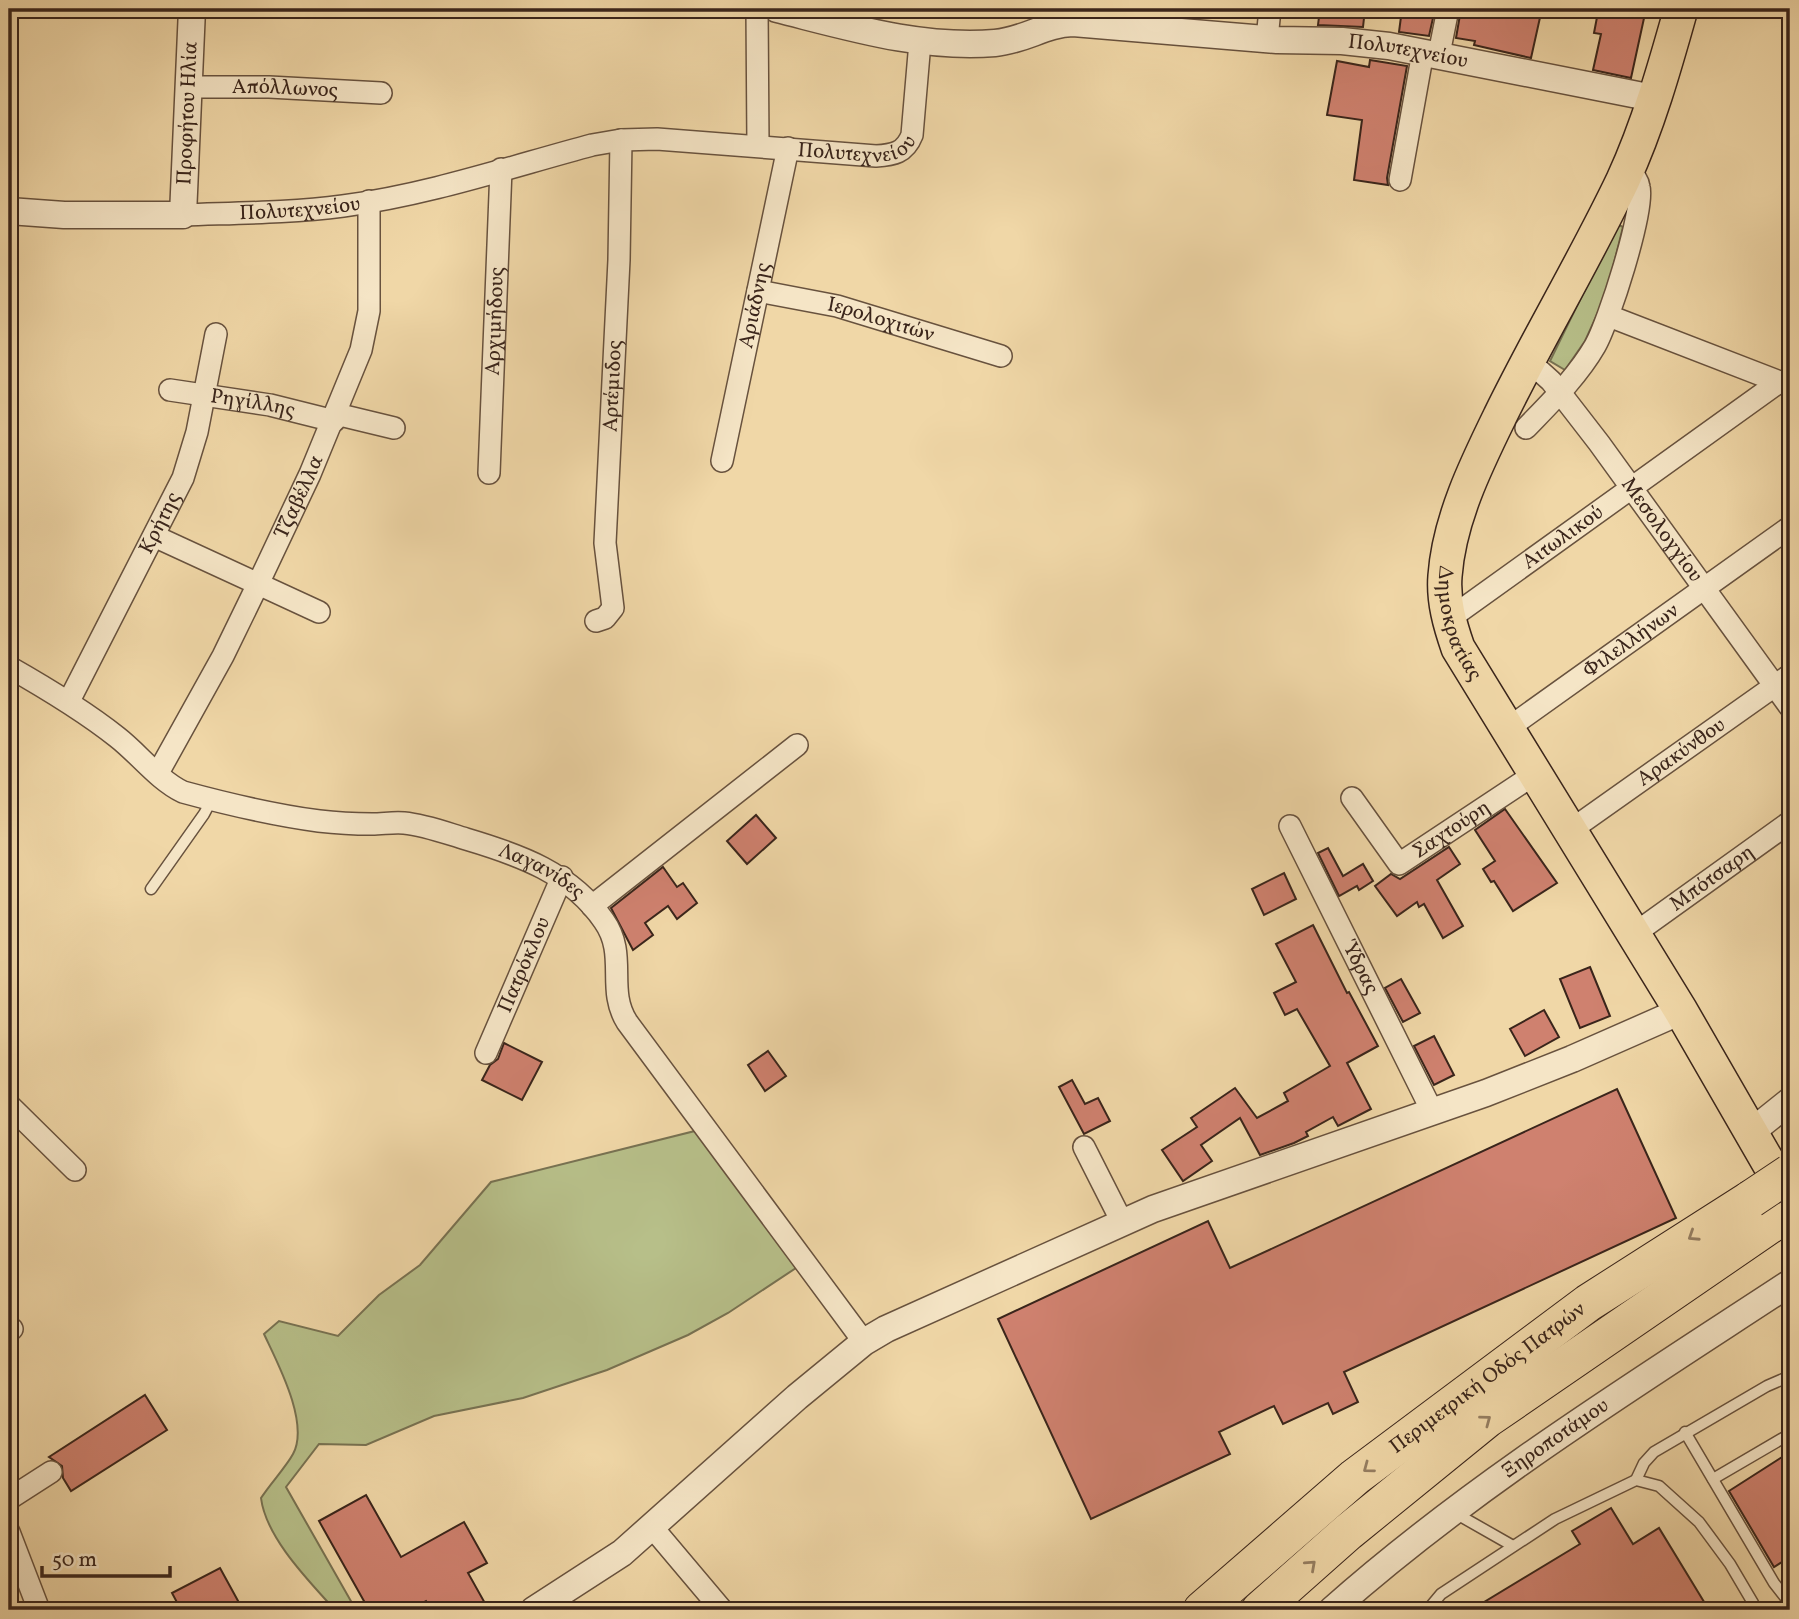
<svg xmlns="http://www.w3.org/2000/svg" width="1799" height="1619" font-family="Vollkorn,serif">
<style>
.green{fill:#b7bf89;stroke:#787252;stroke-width:2}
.building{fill:#cf816f;stroke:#3a251b;stroke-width:2}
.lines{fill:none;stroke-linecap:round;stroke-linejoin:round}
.service-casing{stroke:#68523e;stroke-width:13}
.minor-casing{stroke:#68523e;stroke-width:24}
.tertiary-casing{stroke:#68523e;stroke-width:29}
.primary-casing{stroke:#3a251b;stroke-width:36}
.motorway-casing{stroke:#3a251b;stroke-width:39}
.service{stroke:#f5e5c6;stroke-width:10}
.minor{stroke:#f5e5c6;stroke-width:21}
.tertiary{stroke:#f5e5c6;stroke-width:26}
.primary{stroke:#f0d7a7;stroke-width:33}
.motorway{stroke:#f0d7a7;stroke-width:37}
.motorway-bridge-casing{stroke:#3a251b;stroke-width:39;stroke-linecap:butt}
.motorway-bridge{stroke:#f0d7a7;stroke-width:37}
.oneway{stroke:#957e61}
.labels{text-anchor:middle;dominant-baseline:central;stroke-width:5;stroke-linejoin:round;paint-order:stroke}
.street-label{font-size:21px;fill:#3a251b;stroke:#f5e5c6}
</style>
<rect width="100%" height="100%" fill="#f0d7a7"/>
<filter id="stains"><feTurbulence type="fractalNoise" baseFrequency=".00286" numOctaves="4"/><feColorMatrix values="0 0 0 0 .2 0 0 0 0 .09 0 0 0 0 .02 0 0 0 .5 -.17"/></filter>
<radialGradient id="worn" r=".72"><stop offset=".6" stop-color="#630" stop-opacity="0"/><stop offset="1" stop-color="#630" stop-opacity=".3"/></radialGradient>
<g class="green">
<polygon points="1617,224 1623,227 1606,295 1585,341 1565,370 1550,361"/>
<path d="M 703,1129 L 802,1264 L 728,1313 L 688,1335 L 607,1370 L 523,1398 L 434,1416 L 366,1445 L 319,1444 L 286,1487 L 356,1610 L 335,1610 C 309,1581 266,1538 261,1498 C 270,1484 286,1467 293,1454 C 310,1423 277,1362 264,1334 L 279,1321 L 338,1336 L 379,1295 L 420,1265 L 491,1182 Z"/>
</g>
<g class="building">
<polygon points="1320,9 1365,9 1363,27 1318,25"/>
<polygon points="1402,9 1435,9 1429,36 1399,32"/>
<polygon points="1461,9 1524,9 1541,13 1531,58 1474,45 1475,41 1456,38"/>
<polygon points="1614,9 1646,9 1631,78 1593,70 1601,34 1594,33 1598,12 1606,14 1607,10 1614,12"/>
<polygon points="1370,60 1407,66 1387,178 1388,185 1354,180 1362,120 1327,115 1337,61 1369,67"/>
<polygon points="1505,809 1557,883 1513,911 1494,881 1491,882 1483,869 1495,861 1475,830"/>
<polygon points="756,815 776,838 747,864 727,841"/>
<polygon points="1449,847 1460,864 1437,880 1463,926 1443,938 1424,904 1419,907 1417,902 1397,916 1375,886 1391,874 1400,879"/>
<polygon points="1328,848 1343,876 1363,864 1373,881 1359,890 1357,886 1339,896 1318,853"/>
<polygon points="663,867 677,887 683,883 697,903 677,919 668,906 645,923 653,935 633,950 611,908"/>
<polygon points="1284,873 1296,899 1264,915 1252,889"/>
<polygon points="1313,925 1347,993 1349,992 1378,1046 1347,1063 1371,1109 1338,1126 1333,1117 1306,1132 1308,1136 1294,1143 1260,1155 1240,1118 1201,1145 1212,1161 1183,1181 1162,1150 1197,1127 1191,1118 1235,1088 1257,1118 1288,1101 1284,1093 1330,1066 1297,1009 1285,1015 1274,993 1296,982 1276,944"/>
<polygon points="1590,967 1610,1016 1580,1028 1560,979"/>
<polygon points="1401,979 1420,1013 1403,1022 1385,988"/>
<polygon points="1544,1010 1559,1037 1525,1056 1510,1029"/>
<polygon points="1434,1036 1454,1075 1434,1085 1414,1046"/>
<polygon points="504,1043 542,1062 522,1100 482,1080 490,1065 498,1059"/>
<polygon points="768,1051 786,1076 765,1091 748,1065"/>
<polygon points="1072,1080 1085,1104 1098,1098 1110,1121 1084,1134 1059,1087"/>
<polygon points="1617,1089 1676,1218 1344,1372 1358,1402 1333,1414 1328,1403 1283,1424 1274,1406 1219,1432 1230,1454 1091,1519 998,1319 1208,1221 1230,1268"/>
<polygon points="145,1395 167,1430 71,1491 63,1478 62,1466 49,1457"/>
<polygon points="1790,1452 1790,1557 1774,1567 1729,1491"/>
<polygon points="366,1495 401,1557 464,1522 487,1563 468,1573 486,1605 477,1610 431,1610 426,1601 409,1610 369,1610 319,1521"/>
<polygon points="1611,1508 1633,1544 1659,1528 1709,1610 1471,1610 1580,1544 1572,1531"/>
<polygon points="220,1568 243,1610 181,1610 172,1593"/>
</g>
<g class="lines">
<defs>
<g id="service">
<polyline points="151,889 204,814 212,799"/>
<polyline points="1685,1432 1774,1583 1785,1597 1790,1598"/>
<polyline points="1713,1479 1790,1434"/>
<polyline points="1636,1480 1644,1463 1654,1452 1767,1386 1790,1376"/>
<polyline points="1455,1513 1513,1546"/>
<polyline points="1431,1610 1431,1606 1441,1594 1555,1519 1636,1480 1659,1486 1699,1522 1730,1564 1753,1603 1753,1610"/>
</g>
<g id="minor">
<polyline points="757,9 758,146"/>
<polyline points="1267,39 1270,9"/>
<polyline points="1439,54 1448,9"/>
<path id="s1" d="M 189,87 L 269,87 L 381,93"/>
<polyline points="1400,180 1423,52"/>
<path id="s2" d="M 183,215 C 236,213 290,213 343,206 C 427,195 510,167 592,145 L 621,140 L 657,139 L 876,156 C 893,155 905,153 912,135 L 920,42"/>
<path id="s3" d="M 758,291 L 837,306 L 1001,356"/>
<polyline points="1609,316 1790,386"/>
<path id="s4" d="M 1525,364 L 1541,372 L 1551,381 L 1599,443 L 1790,707"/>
<path id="s5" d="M 170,390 L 270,405 L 334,421"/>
<polyline points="336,414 394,428"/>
<path d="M 1526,428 C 1550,403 1577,377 1595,346 C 1608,324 1645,209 1639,187 C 1638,179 1633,174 1627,169"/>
<path id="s6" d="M 722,461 L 788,148"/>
<path id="s7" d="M 489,473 L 501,169"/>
<polyline points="154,536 319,612"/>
<path id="s8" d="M 1449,619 L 1779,382"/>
<path id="s9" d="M 596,621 L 605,618 L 613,608 L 605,543 L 619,260 L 621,140"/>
<path id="s10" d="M 9,667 C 46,688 83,710 117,737 C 139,754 158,780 183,792 C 227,804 274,815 319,821 C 336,823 354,824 372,824 C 383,824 393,822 404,823 C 425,825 446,833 466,839 C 520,855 571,873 604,921 C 628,955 606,989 627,1022 L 864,1342"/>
<path id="s11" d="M 69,701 L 183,478 L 197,432 L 216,334"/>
<path id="s12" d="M 1507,729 L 1790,527"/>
<path id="s13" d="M 158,773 L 223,656 L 258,584 L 310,474 L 361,350 L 369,311 L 369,201"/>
<path id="s14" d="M 1352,798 L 1399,864 L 1535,774"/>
<path id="s15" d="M 1290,826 L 1432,1111"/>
<path id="s16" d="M 1571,830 L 1790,675"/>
<polyline points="592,906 797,745"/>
<path id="s17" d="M 1634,934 L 1790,822"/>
<path id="s18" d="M 486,1053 L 562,877"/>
<polyline points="9,1105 75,1170"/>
<polyline points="1084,1147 1122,1222"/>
<polyline points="9,1330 12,1329"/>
<polyline points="9,1499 51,1472"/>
<polyline points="652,1527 722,1610"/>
<polyline points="9,1532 39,1610"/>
</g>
<g id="tertiary">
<path id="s19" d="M 777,9 C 849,27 920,49 995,43 C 1026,40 1044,24 1073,23 L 1277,40 L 1342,41 L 1389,46 L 1653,98"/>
<path id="s20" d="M 9,211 L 64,215 L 183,215 L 192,9"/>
<polyline points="1750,1133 1790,1101"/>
<polyline points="534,1610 622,1553 797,1397 864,1342 886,1329 1153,1209 1486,1093 1572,1059 1681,1011"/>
<path id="s21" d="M 1332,1610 C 1473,1485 1633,1386 1790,1283"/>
</g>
<g id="primary">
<path id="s22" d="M 1681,9 C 1665,66 1648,126 1623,180 C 1585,260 1539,336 1500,416 C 1476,465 1449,520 1445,576 C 1443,601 1450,625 1458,648 L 1681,1011 L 1790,1200"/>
</g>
<g id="motorway">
<path id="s23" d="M 1202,1610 L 1355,1477 L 1588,1303 L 1751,1199"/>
<polyline points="1260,1610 1348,1532 1487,1419 1790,1211"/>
</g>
</defs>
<use href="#service" class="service-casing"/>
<use href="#minor" class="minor-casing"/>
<use href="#tertiary" class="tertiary-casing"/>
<use href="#primary" class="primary-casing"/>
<use href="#motorway" class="motorway-casing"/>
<use href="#service" class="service"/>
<use href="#minor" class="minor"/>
<use href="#tertiary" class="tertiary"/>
<use href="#primary" class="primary"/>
<use href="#motorway" class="motorway"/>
<defs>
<polyline id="motorway-bridge" points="1751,1199 1790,1173"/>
</defs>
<use href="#motorway-bridge" class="motorway-bridge-casing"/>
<use href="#motorway-bridge" class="motorway-bridge"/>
</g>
<defs><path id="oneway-chevron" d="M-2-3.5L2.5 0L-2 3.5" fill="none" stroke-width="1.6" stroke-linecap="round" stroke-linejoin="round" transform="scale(1.75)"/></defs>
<g class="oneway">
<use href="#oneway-chevron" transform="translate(1693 1236) rotate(147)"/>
<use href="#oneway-chevron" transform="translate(1486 1420) rotate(-37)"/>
<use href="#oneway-chevron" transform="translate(1368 1468) rotate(143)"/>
<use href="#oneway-chevron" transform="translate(1311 1565) rotate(-42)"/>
</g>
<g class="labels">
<g class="street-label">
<text stroke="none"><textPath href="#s19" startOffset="639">Πολυτεχνείου</textPath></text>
<text stroke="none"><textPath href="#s1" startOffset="96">Απόλλωνος</textPath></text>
<text stroke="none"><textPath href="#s20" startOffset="276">Προφήτου Ηλία</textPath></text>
<text stroke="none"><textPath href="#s2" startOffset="684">Πολυτεχνείου</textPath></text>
<text stroke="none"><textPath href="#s2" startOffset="117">Πολυτεχνείου</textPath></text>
<text stroke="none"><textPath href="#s6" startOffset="159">Αριάδνης</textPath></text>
<text stroke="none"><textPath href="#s3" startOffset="126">Ιερολοχιτών</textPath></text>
<text stroke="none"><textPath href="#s7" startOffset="152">Αρχιμήδους</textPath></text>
<text stroke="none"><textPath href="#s9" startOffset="245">Αρτέμιδος</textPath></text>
<text stroke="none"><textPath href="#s5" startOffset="84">Ρηγίλλης</textPath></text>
<text stroke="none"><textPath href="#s13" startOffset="310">Τζαβέλλα</textPath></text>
<text stroke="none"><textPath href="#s11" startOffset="200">Κρήτης</textPath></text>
<text stroke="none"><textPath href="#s4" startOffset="217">Μεσολογγίου</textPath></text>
<text stroke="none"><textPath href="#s8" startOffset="140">Αιτωλικού</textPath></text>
<text stroke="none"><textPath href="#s22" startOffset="667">Δημοκρατίας</textPath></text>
<text stroke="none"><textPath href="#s12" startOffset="152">Φιλελλήνων</textPath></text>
<text stroke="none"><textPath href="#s16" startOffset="135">Αρακύνθου</textPath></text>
<text stroke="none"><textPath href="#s14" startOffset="144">Σαχτούρη</textPath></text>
<text stroke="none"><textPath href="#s10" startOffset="586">Λαγανίδες</textPath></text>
<text stroke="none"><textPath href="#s17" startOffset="96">Μπότσαρη</textPath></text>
<text stroke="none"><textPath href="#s18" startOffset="96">Πατρόκλου</textPath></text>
<text stroke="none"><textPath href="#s15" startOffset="159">Ύδρας</textPath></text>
<text stroke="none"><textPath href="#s23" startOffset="368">Περιμετρική Οδός Πατρών</textPath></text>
<text stroke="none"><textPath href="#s21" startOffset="282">Ξηροποτάμου</textPath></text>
</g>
</g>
<rect width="1799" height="1619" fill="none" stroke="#f0d7a7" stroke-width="35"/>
<rect x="10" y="10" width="1778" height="1598" fill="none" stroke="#3a251b" stroke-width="3.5"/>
<rect x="18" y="18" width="1764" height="1584" fill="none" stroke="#3a251b" stroke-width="2"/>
<path d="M42 1566v10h128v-10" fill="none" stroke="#3a251b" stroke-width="3.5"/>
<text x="52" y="1566" font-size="21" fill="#3a251b" stroke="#f5e5c6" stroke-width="5" paint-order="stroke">50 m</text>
<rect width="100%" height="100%" filter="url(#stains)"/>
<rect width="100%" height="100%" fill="url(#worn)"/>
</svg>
